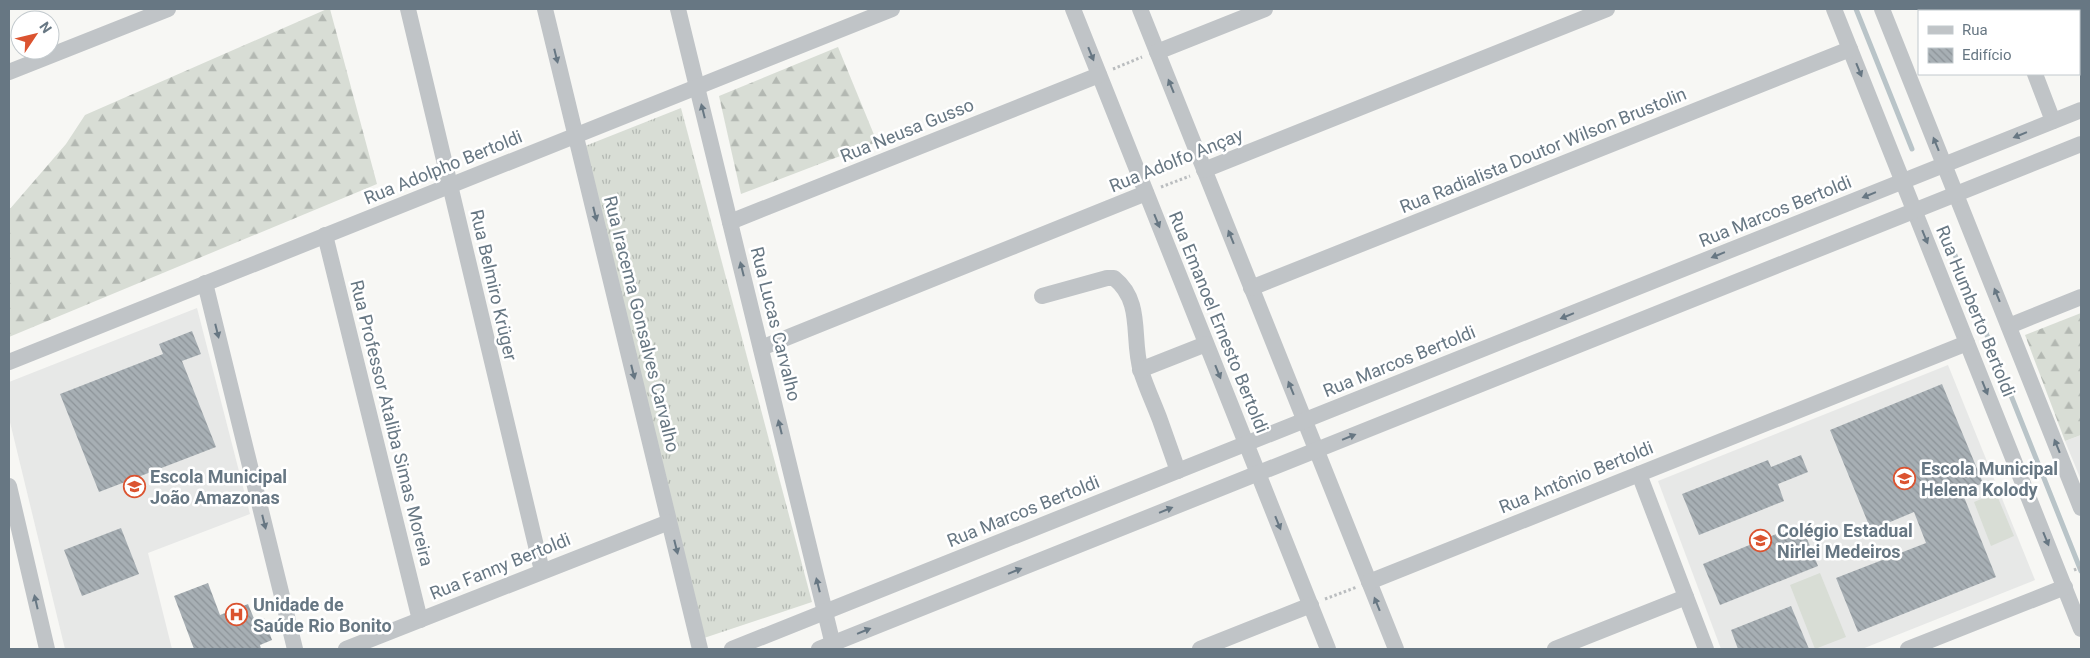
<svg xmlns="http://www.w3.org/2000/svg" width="2090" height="658" font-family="Roboto,sans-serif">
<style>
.built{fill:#e7e8e7}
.grass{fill:url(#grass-tufts)}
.forest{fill:url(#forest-firs)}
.pitch{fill:#d8ddd5}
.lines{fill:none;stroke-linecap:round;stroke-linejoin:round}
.stream{stroke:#b9c4c8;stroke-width:5}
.building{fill:url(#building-back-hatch)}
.path{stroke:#babdbf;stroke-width:3;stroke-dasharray:2.5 2.5;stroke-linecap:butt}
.minor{stroke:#c0c4c7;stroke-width:16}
.oneway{fill:#677783}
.labels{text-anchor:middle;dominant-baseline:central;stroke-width:5;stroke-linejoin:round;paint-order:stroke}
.street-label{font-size:18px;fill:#677783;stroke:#fff}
.poi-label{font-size:18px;font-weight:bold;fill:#677783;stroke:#fff;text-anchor:start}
</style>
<defs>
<pattern id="grass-tufts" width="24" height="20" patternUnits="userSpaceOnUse" patternTransform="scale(1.25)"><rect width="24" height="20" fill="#d8ddd5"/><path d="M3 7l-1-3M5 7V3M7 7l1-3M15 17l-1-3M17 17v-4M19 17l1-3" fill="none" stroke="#b3b8b2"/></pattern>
<pattern id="forest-firs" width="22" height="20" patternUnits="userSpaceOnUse" patternTransform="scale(1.25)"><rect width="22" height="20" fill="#d8ddd5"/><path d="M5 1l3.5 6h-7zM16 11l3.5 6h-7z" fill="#b3b8b2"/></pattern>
<pattern id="building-back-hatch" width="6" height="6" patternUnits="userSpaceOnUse" patternTransform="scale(1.25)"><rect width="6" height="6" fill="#a7afb4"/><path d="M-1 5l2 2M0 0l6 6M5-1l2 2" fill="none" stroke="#8c9398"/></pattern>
</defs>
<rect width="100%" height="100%" fill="#f7f7f4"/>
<g class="built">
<polygon points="197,308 250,514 148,553 172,649 65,649 9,418 9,382"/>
<polygon points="1948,365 2035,580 1862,649 1721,649 1658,481"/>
<polygon points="2081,435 2081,480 2065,441"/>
</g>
<polygon class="grass" points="681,108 812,602 704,638 580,148"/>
<g class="forest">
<polygon points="327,9 330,9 377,184 9,337 9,210 66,144 85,115"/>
<polygon points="838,47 877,142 741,194 719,96"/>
<polygon points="2081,313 2081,435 2065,441 2025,335"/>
</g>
<g class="pitch">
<polygon points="1996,493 2014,536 1991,546 1974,502"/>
<polygon points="1820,573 1846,637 1815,649 1790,585"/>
</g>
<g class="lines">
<g class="stream">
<polyline points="1856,9 1912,149"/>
<polyline points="1945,230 2081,571"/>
</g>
</g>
<g class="building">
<polygon points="192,331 201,354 182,361 216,447 99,492 60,394 163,354 159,344"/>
<polygon points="1942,384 1983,483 1962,492 1996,577 1858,632 1836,578 1926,543 1914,512 1871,530 1830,430"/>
<polygon points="1801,455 1808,472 1778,484 1784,501 1699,535 1682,494 1768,460 1771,467"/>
<polygon points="1801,524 1818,566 1720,605 1703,564"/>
<polygon points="121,528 139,574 82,596 64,550"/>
<polygon points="208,583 220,615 248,604 255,621 264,618 272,640 260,645 261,649 194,649 174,596"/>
<polygon points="1791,606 1809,649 1738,649 1731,630"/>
</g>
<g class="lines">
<g class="path">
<polyline points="1113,69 1142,57"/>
<polyline points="1161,187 1190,176"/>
<polyline points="2004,392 2016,387"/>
<polyline points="2074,570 2081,567"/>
<polyline points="1325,599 1357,587"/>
</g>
<g class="minor">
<polyline points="408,9 542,571"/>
<polyline points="545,9 700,649"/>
<polyline points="678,9 834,649"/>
<polyline points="1073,9 1328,649"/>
<polyline points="1140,9 1396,649"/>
<polyline points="1834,9 2081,629"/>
<polyline points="1882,9 2081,508"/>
<polyline points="2009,9 2010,11"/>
<polyline points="1157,52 1265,9"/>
<polyline points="9,72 168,9"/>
<polyline points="2035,74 2053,121"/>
<polyline points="1204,170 1607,9"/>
<polyline points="730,222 1099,75"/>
<polyline points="325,235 420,620"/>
<polyline points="205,283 295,649"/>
<polyline points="1251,288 1850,49"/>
<path d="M 1042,296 L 1107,278 L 1114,278 C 1144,302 1131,339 1141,371 C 1146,387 1154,404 1160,420 C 1166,437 1172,454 1178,471"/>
<polyline points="2009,326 2081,297"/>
<polyline points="761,348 1146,193"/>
<polyline points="9,362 892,9"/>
<polyline points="1140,370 1206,344"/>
<polyline points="1639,474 1706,649"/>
<polyline points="9,486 47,649"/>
<polyline points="1369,582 1967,343"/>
<polyline points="346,649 669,522"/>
<polyline points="732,649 2081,110"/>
<polyline points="819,649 2081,144"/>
<polyline points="1200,649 1311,605"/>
<polyline points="1555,649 1686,597"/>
<polyline points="1908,649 2065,587"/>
</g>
</g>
<defs><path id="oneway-solid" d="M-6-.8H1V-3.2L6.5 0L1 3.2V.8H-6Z" transform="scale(1.25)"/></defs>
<g class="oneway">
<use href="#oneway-solid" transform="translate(1091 54) rotate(68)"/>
<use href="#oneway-solid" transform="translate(556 56) rotate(76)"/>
<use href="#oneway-solid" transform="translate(1859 70) rotate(68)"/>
<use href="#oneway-solid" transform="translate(1171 86) rotate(-112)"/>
<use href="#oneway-solid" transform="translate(703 111) rotate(-104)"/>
<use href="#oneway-solid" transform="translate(2020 135) rotate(158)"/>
<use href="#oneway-solid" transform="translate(1936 144) rotate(-112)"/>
<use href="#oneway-solid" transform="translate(1869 195) rotate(158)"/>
<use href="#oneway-solid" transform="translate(595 214) rotate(76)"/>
<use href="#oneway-solid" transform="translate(1157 221) rotate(68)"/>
<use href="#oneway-solid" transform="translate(1231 237) rotate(-112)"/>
<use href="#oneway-solid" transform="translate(1925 237) rotate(68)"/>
<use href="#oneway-solid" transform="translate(1718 255) rotate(158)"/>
<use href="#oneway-solid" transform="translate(742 269) rotate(-104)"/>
<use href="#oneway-solid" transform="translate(1997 295) rotate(-112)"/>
<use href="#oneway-solid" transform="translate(1567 316) rotate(158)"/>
<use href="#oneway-solid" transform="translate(217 331) rotate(76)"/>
<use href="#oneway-solid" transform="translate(633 372) rotate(76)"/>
<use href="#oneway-solid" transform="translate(1218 372) rotate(68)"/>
<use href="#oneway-solid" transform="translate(1291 388) rotate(-112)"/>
<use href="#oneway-solid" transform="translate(1985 388) rotate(68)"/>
<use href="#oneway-solid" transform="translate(780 427) rotate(-104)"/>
<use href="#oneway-solid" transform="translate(1349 437) rotate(-22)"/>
<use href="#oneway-solid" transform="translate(2057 446) rotate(-112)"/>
<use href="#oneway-solid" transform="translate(1166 510) rotate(-22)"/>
<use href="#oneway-solid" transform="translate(264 522) rotate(76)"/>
<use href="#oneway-solid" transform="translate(1278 523) rotate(68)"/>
<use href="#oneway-solid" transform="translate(2046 539) rotate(68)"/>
<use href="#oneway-solid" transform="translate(676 547) rotate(76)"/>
<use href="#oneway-solid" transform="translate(1015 571) rotate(-22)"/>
<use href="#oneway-solid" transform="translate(818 585) rotate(-104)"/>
<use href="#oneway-solid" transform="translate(36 602) rotate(-103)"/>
<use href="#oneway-solid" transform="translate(1377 604) rotate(-112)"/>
<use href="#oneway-solid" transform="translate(864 631) rotate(-22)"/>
</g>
<defs>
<symbol id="school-ring" viewBox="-11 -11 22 22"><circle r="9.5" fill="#fff" stroke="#db5330" stroke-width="1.5"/><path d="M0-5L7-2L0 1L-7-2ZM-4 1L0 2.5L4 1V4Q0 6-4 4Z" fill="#db5330"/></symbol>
<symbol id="hospital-ring" viewBox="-11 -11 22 22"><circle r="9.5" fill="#fff" stroke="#db5330" stroke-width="1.5"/><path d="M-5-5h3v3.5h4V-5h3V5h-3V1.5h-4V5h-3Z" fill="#db5330"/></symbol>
</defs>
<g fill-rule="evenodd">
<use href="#school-ring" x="1892" y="466" width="25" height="25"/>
<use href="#school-ring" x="122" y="474" width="25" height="25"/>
<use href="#school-ring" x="1748" y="528" width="25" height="25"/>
<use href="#hospital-ring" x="224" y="602" width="25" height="25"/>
</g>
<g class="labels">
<g class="street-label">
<text transform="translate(907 130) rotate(-22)">Rua Neusa Gusso</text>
<text transform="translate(1543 150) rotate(-22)">Rua Radialista Doutor Wilson Brustolin</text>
<text transform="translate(1176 160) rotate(-22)">Rua Adolfo Ançay</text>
<text transform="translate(443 167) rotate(-22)">Rua Adolpho Bertoldi</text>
<text transform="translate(1775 211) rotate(-22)">Rua Marcos Bertoldi</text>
<text transform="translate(494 285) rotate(77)">Rua Belmiro Krüger</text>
<text transform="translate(1976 311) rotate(68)">Rua Humberto Bertoldi</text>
<text transform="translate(1219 322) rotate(68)">Rua Emanoel Ernesto Bertoldi</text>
<text transform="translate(642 324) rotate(76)">Rua Iracema Gonsalves Carvalho</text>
<text transform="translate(776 324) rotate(76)">Rua Lucas Carvalho</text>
<text transform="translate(1399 361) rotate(-22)">Rua Marcos Bertoldi</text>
<text transform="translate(392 423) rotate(76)">Rua Professor Ataliba Simas Moreira</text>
<text transform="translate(1576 477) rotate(-22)">Rua Antônio Bertoldi</text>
<text transform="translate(1023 511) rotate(-22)">Rua Marcos Bertoldi</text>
<text transform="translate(500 566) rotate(-22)">Rua Fanny Bertoldi</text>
</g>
<g class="poi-label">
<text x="1921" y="468">Escola Municipal<tspan x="1921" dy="21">Helena Kolody</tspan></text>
<text x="150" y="476">Escola Municipal<tspan x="150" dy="21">João Amazonas</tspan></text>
<text x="1777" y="530">Colégio Estadual<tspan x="1777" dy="21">Nirlei Medeiros</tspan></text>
<text x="253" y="604">Unidade de<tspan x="253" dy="21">Saúde Rio Bonito</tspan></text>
</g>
</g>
<rect width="2090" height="658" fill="none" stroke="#677783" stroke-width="20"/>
<rect x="1918" y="10" width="162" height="65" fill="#ffffff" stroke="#c2c9cd"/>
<rect x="1928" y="26" width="25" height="8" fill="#c0c4c7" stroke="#c2c9cd"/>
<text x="1962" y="35" font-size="15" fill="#677783">Rua</text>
<rect x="1928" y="48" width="25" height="15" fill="url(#building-back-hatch)" stroke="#c2c9cd"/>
<text x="1962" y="60" font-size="15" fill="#677783">Edifício</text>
<g transform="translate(35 35) rotate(55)"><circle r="24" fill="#ffffff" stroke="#c2c9cd"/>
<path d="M0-4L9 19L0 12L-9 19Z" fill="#db5330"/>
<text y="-8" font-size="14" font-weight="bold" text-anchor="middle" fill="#677783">N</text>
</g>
</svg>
